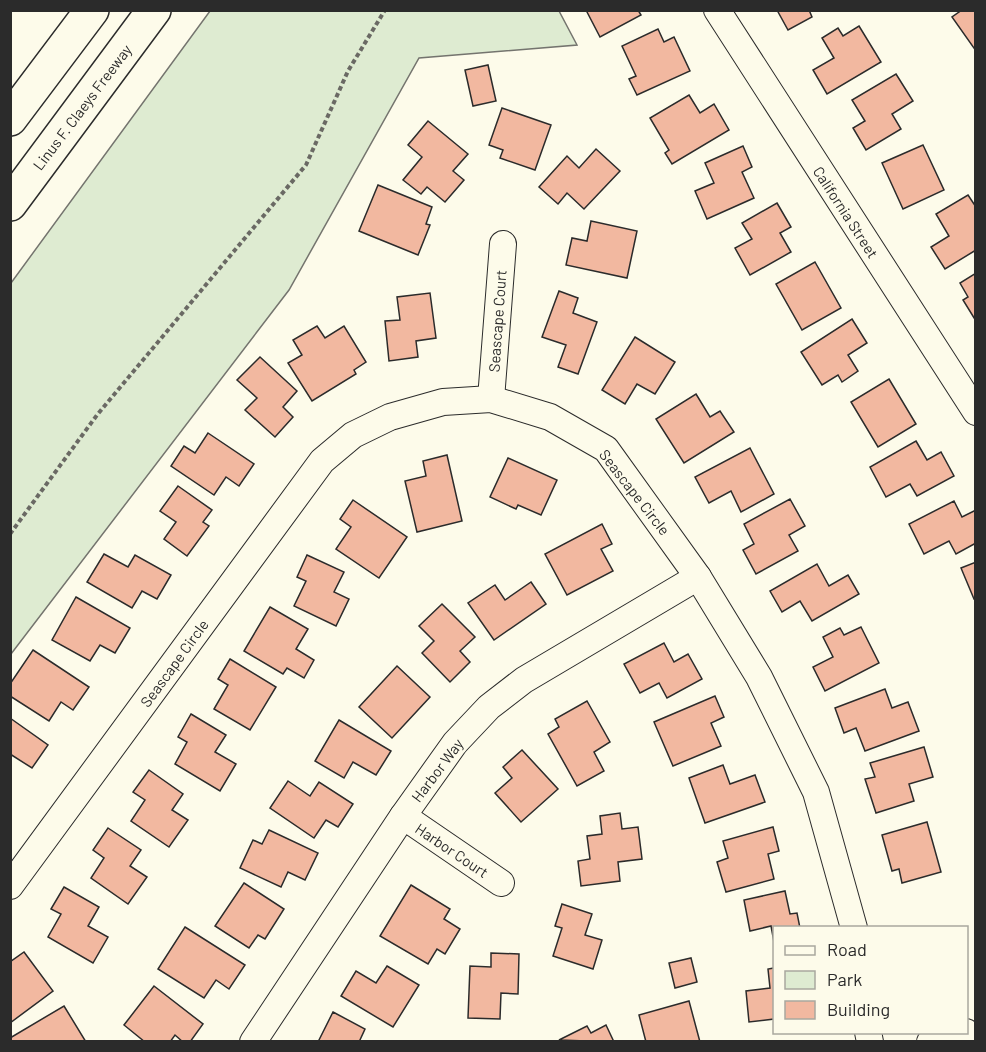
<svg xmlns="http://www.w3.org/2000/svg" width="986" height="1052" font-family="Barlow,sans-serif">
<style>
.green{fill:#deebd1;stroke:#74746e;stroke-width:1.5}
.building{fill:#f2b8a0;stroke:#2b2b2b;stroke-width:1.5}
.lines{fill:none;stroke-linecap:round;stroke-linejoin:round}
.minor-casing{stroke:#2b2b2b;stroke-width:28}
.highway-casing{stroke:#2b2b2b;stroke-width:36}
.path{stroke:#6a6964;stroke-width:4;stroke-dasharray:4.5 3;stroke-linecap:butt}
.minor{stroke:#fdfbea;stroke-width:26}
.highway{stroke:#fdfbea;stroke-width:33}
.labels{text-anchor:middle;dominant-baseline:central;stroke-width:4.5;stroke-linejoin:round;paint-order:stroke}
.street-label{font-size:15px;fill:#2b2b2b;stroke:#fdfbea}
</style>
<rect width="100%" height="100%" fill="#fdfbea"/>
<polygon class="green" points="210,11 559,11 577,45 419,58 289,290 11,654 11,283"/>
<g class="building">
<polygon points="586,10 638,10 641,15 600,37"/>
<polygon points="777,10 809,10 812,17 788,30"/>
<polygon points="962,10 976,10 976,51 952,17"/>
<polygon points="859,26 881,62 827,94 813,70 834,58 822,38 838,28 843,36"/>
<polygon points="658,29 664,42 674,37 690,71 637,95 629,79 636,76 622,46"/>
<polygon points="488,65 496,101 473,106 465,70"/>
<polygon points="896,74 913,101 892,114 901,129 866,150 853,128 865,121 852,100"/>
<polygon points="689,95 700,113 714,104 729,130 672,164 665,153 669,150 650,118"/>
<polygon points="502,108 551,125 535,170 500,158 503,150 489,145"/>
<polygon points="428,121 468,154 453,171 464,180 445,202 427,187 421,194 403,180 422,157 408,145"/>
<polygon points="923,145 944,190 903,209 882,163"/>
<polygon points="743,146 752,167 742,172 754,198 707,219 695,191 714,183 705,163"/>
<polygon points="596,149 620,171 584,209 567,193 558,204 539,187 567,156 579,168"/>
<polygon points="378,185 432,207 426,224 430,225 418,255 359,231"/>
<polygon points="968,195 976,207 976,250 945,269 931,247 949,236 936,214"/>
<polygon points="777,203 791,227 780,233 791,252 750,275 735,248 752,239 742,223"/>
<polygon points="591,221 637,231 627,278 566,265 572,238 587,241"/>
<polygon points="815,262 841,308 802,330 776,284"/>
<polygon points="976,273 976,321 963,300 968,297 960,283"/>
<polygon points="559,291 578,298 573,313 597,322 578,374 558,367 566,345 542,337"/>
<polygon points="430,293 436,338 416,341 418,357 389,361 385,321 400,320 397,297"/>
<polygon points="852,319 867,343 848,355 858,371 842,382 838,375 822,385 801,352"/>
<polygon points="317,326 325,338 344,326 366,362 354,370 356,374 312,401 288,363 302,355 293,340"/>
<polygon points="635,337 675,362 655,394 637,384 625,404 602,390"/>
<polygon points="260,357 297,391 283,407 293,417 275,437 245,410 257,398 237,380"/>
<polygon points="889,379 916,424 878,447 851,402"/>
<polygon points="696,394 710,417 720,411 734,432 684,463 656,419"/>
<polygon points="208,433 254,464 239,486 226,477 214,495 171,466 184,446 195,453"/>
<polygon points="916,441 927,460 941,452 954,476 917,496 910,484 886,497 870,467"/>
<polygon points="750,448 774,494 741,512 731,491 709,503 695,477"/>
<polygon points="447,455 462,521 417,532 405,481 426,476 423,461"/>
<polygon points="508,458 557,480 541,515 518,505 516,509 490,497"/>
<polygon points="178,486 212,510 203,522 209,526 187,556 164,539 176,522 160,511"/>
<polygon points="790,499 805,526 789,535 798,551 756,574 743,550 754,544 744,524"/>
<polygon points="353,500 407,537 379,578 336,549 351,527 340,519"/>
<polygon points="954,501 962,517 976,510 976,543 956,554 949,541 924,554 909,524"/>
<polygon points="602,524 612,544 601,549 613,571 567,595 545,554"/>
<polygon points="104,554 128,567 135,555 171,575 157,599 142,591 132,608 87,582"/>
<polygon points="307,555 344,572 334,592 349,599 336,626 294,606 306,581 297,577"/>
<polygon points="976,562 976,598 974,599 961,568"/>
<polygon points="817,564 829,586 848,575 859,594 812,621 800,601 782,612 770,591"/>
<polygon points="531,582 546,604 494,640 468,603 495,585 505,600"/>
<polygon points="76,597 130,628 115,653 100,645 90,661 52,640"/>
<polygon points="442,604 475,637 460,651 470,662 450,682 422,653 434,641 419,626"/>
<polygon points="270,607 308,629 296,649 314,660 304,678 287,668 283,674 244,651"/>
<polygon points="861,627 879,663 825,691 813,667 833,657 823,637 840,628 844,635"/>
<polygon points="664,643 674,662 688,654 702,679 667,698 659,683 640,693 624,664"/>
<polygon points="33,650 89,687 73,710 61,702 49,721 10,696 10,684"/>
<polygon points="230,659 276,687 250,730 214,709 228,685 218,679"/>
<polygon points="397,666 430,697 392,738 359,707"/>
<polygon points="885,689 892,708 908,702 919,731 865,751 856,728 844,733 835,708"/>
<polygon points="715,696 724,717 711,723 721,746 673,766 654,722"/>
<polygon points="587,701 610,742 594,752 604,771 577,786 548,734 559,727 555,719"/>
<polygon points="191,714 226,735 215,752 236,764 220,791 175,764 187,742 178,737"/>
<polygon points="10,718 48,745 32,768 10,754"/>
<polygon points="339,720 391,751 376,775 353,762 344,778 315,761"/>
<polygon points="924,747 933,777 909,784 914,801 876,813 865,779 875,777 870,763"/>
<polygon points="522,750 558,789 521,822 495,793 512,778 503,767"/>
<polygon points="723,765 730,784 755,775 765,802 705,823 689,778"/>
<polygon points="149,770 183,794 172,810 188,820 169,847 131,821 145,800 133,792"/>
<polygon points="288,781 310,796 319,782 353,804 338,827 326,820 314,838 270,808"/>
<polygon points="620,813 622,829 638,827 642,859 618,862 620,881 581,886 578,861 590,859 587,836 602,834 600,816"/>
<polygon points="927,822 941,872 902,883 899,869 892,871 882,835"/>
<polygon points="773,827 779,851 768,854 774,879 726,892 717,862 728,858 723,841"/>
<polygon points="108,828 141,850 130,866 147,877 128,904 91,878 104,858 93,850"/>
<polygon points="269,830 318,853 305,880 288,872 281,887 240,868 253,840 262,844"/>
<polygon points="244,883 284,909 265,939 258,935 249,948 215,926"/>
<polygon points="411,885 450,909 444,919 460,929 445,954 437,949 428,964 380,936"/>
<polygon points="64,887 99,907 88,926 108,937 93,963 48,937 61,914 51,909"/>
<polygon points="785,891 790,914 797,913 800,928 774,928 774,942 771,926 750,931 744,900"/>
<polygon points="562,904 592,914 585,935 602,940 593,969 553,956 562,928 555,926"/>
<polygon points="185,927 245,965 229,989 216,980 204,998 158,969"/>
<polygon points="24,952 53,991 10,1023 10,962"/>
<polygon points="491,953 519,954 518,994 501,993 500,1019 468,1018 470,966 491,967"/>
<polygon points="691,958 697,982 675,988 669,963"/>
<polygon points="387,966 419,985 393,1027 341,996 356,971 376,983"/>
<polygon points="774,968 774,1019 749,1022 746,991 770,988 768,969"/>
<polygon points="154,986 203,1024 190,1042 183,1042 175,1035 170,1042 145,1042 124,1025"/>
<polygon points="689,1001 700,1042 646,1042 639,1015"/>
<polygon points="64,1006 86,1042 10,1042 10,1038"/>
<polygon points="333,1012 365,1029 359,1042 318,1042"/>
<polygon points="606,1025 614,1042 559,1040 587,1026 591,1033"/>
</g>
<g class="lines">
<defs>
<g id="minor">
<polyline points="717,10 976,412"/>
<polyline points="491,399 503,244"/>
<polyline points="403,816 501,883"/>
<polyline points="10,886 322,461 353,435 390,417 443,402 491,399 550,417 606,449 698,577 759,677 816,792 854,928"/>
<polyline points="868,1032 870,1042"/>
<polyline points="253,1042 403,816 455,743 489,707 524,680 698,577"/>
<polyline points="930,1042 966,1032"/>
</g>
<g id="highway">
<polyline points="10,119 92,10"/>
<polyline points="10,204 154,10"/>
</g>
</defs>
<use href="#minor" class="minor-casing"/>
<use href="#highway" class="highway-casing"/>
<polyline class="path" points="10,534 97,415 306,165 348,71 385,10"/>
<use href="#minor" class="minor"/>
<use href="#highway" class="highway"/>
</g>
<g class="labels">
<g class="street-label">
<text transform="translate(82 107) rotate(-53)">Linus F. Claeys Freeway</text>
<text transform="translate(846 212) rotate(57)">California Street</text>
<text transform="translate(497 321) rotate(-86)">Seascape Court</text>
<text transform="translate(635 492) rotate(52)">Seascape Circle</text>
<text transform="translate(174 663) rotate(-54)">Seascape Circle</text>
<text transform="translate(437 770) rotate(-53)">Harbor Way</text>
<text transform="translate(452 850) rotate(34)">Harbor Court</text>
</g>
</g>
<rect width="986" height="1052" fill="none" stroke="#2b2b2b" stroke-width="24"/>
<rect x="773" y="926" width="195" height="108" fill="#fdfbea" stroke="#a9a89e" stroke-width="1.5"/>
<rect x="785" y="946" width="30" height="9" fill="#fdfbea" stroke="#a9a89e" stroke-width="1.5"/>
<text x="827" y="956" font-size="18" fill="#2b2b2b">Road</text>
<rect x="785" y="971" width="30" height="18" fill="#deebd1" stroke="#a9a89e" stroke-width="1.5"/>
<text x="827" y="986" font-size="18" fill="#2b2b2b">Park</text>
<rect x="785" y="1001" width="30" height="18" fill="#f2b8a0" stroke="#a9a89e" stroke-width="1.5"/>
<text x="827" y="1016" font-size="18" fill="#2b2b2b">Building</text>
</svg>
